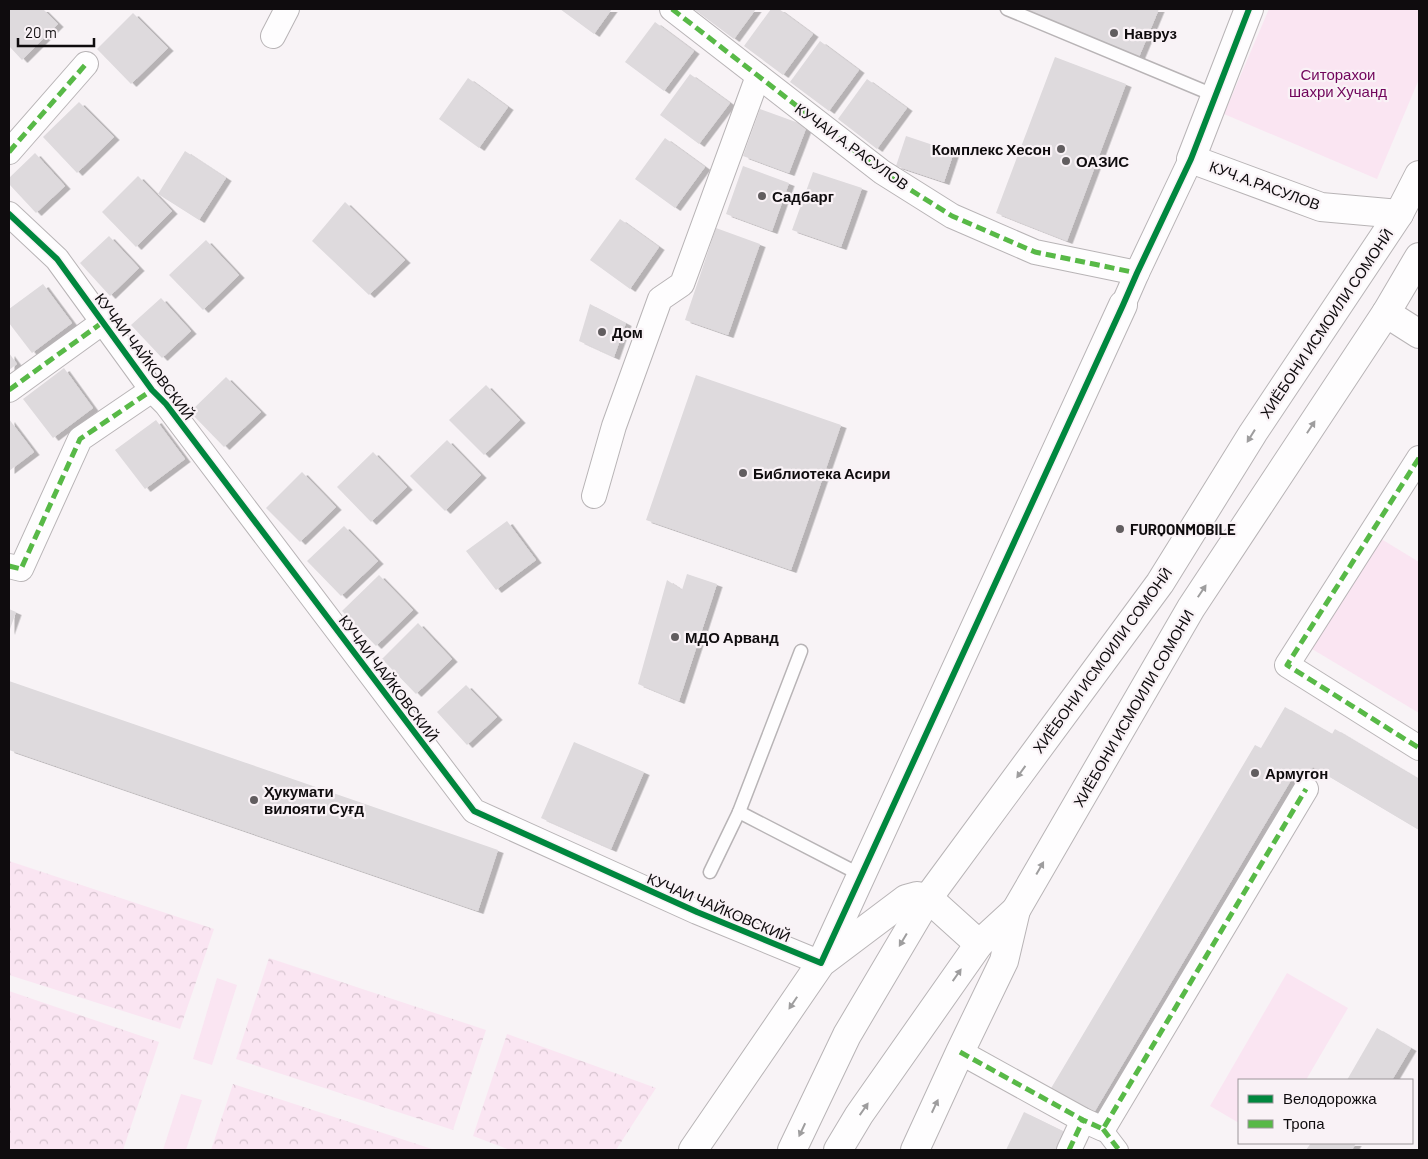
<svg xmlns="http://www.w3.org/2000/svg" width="1428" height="1159" font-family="Barlow,sans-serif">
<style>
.green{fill:#fae5f2}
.forest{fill:url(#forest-crowns)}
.building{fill:#dedadd;filter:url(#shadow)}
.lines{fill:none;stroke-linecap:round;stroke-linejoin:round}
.service-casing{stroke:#b8b4b6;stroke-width:15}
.pedestrian-casing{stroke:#b8b4b6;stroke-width:20}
.minor-casing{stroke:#b8b4b6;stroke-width:26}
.tertiary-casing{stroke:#b8b4b6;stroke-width:30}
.secondary-casing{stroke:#b8b4b6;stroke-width:30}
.primary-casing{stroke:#b8b4b6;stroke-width:30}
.service{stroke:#fefdfe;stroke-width:12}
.pedestrian{stroke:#fefdfe;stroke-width:18}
.minor{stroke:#fefdfe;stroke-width:24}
.tertiary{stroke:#fefdfe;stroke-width:28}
.secondary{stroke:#fefdfe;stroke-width:28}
.primary{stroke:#fefdfe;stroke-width:28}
.quiet{stroke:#58b947;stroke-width:5;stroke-dasharray:10 5;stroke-linecap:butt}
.cycleway-casing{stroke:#f9f2f6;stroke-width:9}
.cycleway{stroke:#00873e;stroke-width:6}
.oneway{fill:#9e9d9e}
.poi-dot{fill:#615d5f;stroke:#f9f2f6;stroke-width:2}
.labels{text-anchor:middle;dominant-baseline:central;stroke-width:4.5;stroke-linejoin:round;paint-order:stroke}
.poi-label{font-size:15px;font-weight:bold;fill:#0f0c0e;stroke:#f9f2f6;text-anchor:start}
.park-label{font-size:15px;fill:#70055b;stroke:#f9f2f6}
.street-label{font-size:15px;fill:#0f0c0e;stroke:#f9f2f6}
</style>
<defs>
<pattern id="forest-crowns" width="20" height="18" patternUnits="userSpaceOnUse" patternTransform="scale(1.25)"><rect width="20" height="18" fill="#fae5f2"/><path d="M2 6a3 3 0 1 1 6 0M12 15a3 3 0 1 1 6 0" fill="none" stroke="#d5c3ce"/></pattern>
<filter id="shadow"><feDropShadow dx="5.5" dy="3" stdDeviation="0" flood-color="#0004"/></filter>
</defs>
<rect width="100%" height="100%" fill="#f8f3f6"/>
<g class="green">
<polygon points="1269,9 1419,9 1419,79 1377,179 1224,114"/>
<polygon points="1378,537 1419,562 1419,713 1312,649"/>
<polygon points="1287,973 1348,1008 1306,1080 1239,1080 1239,1123 1210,1106"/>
<polygon points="217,978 237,985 212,1065 193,1059"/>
<polygon points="181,1094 202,1100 186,1150 163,1150"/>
</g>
<g class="forest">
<polygon points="9,861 214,929 180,1029 9,975"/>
<polygon points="269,958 486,1030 453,1130 236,1059"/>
<polygon points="9,991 159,1042 123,1150 9,1150"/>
<polygon points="507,1034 656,1088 616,1150 510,1150 473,1136"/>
<polygon points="233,1084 435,1150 211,1150"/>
</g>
<g class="building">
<polygon points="9,9 43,9 58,24 22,60 9,46"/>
<polygon points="560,9 612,9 594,34"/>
<polygon points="696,9 756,9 734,39 695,10"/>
<polygon points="771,9 779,9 813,34 783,75 744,46"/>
<polygon points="1020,9 1159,9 1139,57"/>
<polygon points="133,13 168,48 131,84 97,49"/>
<polygon points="655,22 694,51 664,91 625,62"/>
<polygon points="820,41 859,70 829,111 790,82"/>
<polygon points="1055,57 1126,84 1067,241 996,213"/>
<polygon points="690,74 730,103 699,144 660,115"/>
<polygon points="468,78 508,107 479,148 439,119"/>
<polygon points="867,79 907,108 877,149 838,119"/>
<polygon points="79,102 114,137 77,173 43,137"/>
<polygon points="760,109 807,126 789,173 743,156"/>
<polygon points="906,136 954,152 944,182 896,166"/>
<polygon points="665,138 705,167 675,208 635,179"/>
<polygon points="185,151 226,178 199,220 158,194"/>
<polygon points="35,153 65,186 36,213 9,184 9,178"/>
<polygon points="743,166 789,183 772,231 726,214"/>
<polygon points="813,172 862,188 841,247 792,230"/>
<polygon points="138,176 172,211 136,247 102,212"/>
<polygon points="345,202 405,260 369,295 312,241"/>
<polygon points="620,219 659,247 630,289 590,260"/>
<polygon points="716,228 760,244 728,335 685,320"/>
<polygon points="109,236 139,268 110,296 80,263"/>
<polygon points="206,240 239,275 203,310 169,275"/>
<polygon points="43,284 72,323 32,353 9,323 9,309"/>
<polygon points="161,298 191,331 162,358 131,325"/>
<polygon points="590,304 626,323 614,357 579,341"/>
<polygon points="9,353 17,364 9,370"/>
<polygon points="64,368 93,408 53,438 23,399"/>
<polygon points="696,375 841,425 791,570 646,520"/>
<polygon points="226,377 261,412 224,447 190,412"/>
<polygon points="486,385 520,420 484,455 449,420"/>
<polygon points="9,419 34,452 9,471"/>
<polygon points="156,420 185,459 145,489 115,450"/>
<polygon points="447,440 481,475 445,511 410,476"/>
<polygon points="373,452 407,487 371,522 337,487"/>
<polygon points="302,472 336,507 300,542 266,508"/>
<polygon points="507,521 536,560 496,590 466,551"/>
<polygon points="344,526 378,561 341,596 307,561"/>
<polygon points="687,574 717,584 679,701 638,684 667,580 682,590"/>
<polygon points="379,575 413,610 376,646 342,611"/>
<polygon points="9,609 16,612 9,632"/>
<polygon points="418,623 452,659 416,694 382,659"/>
<polygon points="9,681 498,850 478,911 9,750"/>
<polygon points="466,685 497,717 467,745 437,712"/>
<polygon points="1285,707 1332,734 1335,729 1419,779 1419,830 1313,767 1307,776 1297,770 1092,1116 1050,1090 1255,745 1261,748"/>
<polygon points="574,742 644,772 611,849 541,818"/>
<polygon points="1377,1028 1411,1048 1392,1080 1347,1080"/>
<polygon points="1024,1112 1065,1132 1056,1150 1006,1150"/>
<polygon points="1311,1143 1356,1143 1352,1150 1306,1150"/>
</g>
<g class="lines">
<defs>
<g id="service">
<polyline points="1007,9 1216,96"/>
<polyline points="801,651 739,812 861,875"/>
<polyline points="710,872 739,812"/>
</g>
<polyline id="pedestrian" points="1103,1129 1119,1150"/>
<g id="minor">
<polyline points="672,9 882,172 952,216 1035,252 1137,273"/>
<polyline points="273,36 287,9"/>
<polyline points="9,152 86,64"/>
<polyline points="9,214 57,259 152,390 166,404 474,811 697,912 821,963"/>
<polyline points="1123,305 1137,273 1191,159"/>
<polyline points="9,390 103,322"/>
<polyline points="1419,458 1287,665 1419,748"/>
<polyline points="594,496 614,426 660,299 682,284 758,76"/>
<polyline points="9,566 21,569 80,439 152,390"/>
<polyline points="960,1052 1083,1120 1103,1129 1306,789"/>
<polyline points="1069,1150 1083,1120"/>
</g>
<g id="tertiary">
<polyline points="1249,9 1191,159 1321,207 1399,214"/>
<polyline points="821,963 1123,305"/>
</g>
<g id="secondary">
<polyline points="1386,313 1419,334"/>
<polyline points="693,1150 821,963 906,899 917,896 928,898 979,944"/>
<polyline points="915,1150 960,1052 1004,961 1016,910"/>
</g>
<g id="primary">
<polyline points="792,1150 847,1035 928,898 1160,583 1253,433 1399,214 1419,175"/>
<polyline points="838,1150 859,1115 979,944 1016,910 1191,608 1386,313 1419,257"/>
</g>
</defs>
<use href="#service" class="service-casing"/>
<use href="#pedestrian" class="pedestrian-casing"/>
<use href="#minor" class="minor-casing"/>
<use href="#tertiary" class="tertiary-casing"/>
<use href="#secondary" class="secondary-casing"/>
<use href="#primary" class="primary-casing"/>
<use href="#service" class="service"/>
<use href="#pedestrian" class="pedestrian"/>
<use href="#minor" class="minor"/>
<use href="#tertiary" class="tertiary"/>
<use href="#secondary" class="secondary"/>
<use href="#primary" class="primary"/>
<g class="quiet">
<polyline points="672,9 882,172 952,216 1035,252 1137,273"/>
<polyline points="9,152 86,64"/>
<polyline points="9,390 103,322"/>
<polyline points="1419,458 1287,665 1419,748"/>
<polyline points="9,566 21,569 80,439 152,390"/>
<polyline points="960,1052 1083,1120 1103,1129 1306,789"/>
<polyline points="1103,1129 1119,1150"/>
<polyline points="1069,1150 1083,1120"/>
</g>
<defs>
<polyline id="cycleway" points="9,214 57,259 152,390 166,404 474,811 697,912 821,963 1123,305 1137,273 1191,159 1249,9"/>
</defs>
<use href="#cycleway" class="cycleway-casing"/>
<use href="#cycleway" class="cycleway"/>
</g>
<defs><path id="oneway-solid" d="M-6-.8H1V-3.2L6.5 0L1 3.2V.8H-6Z" transform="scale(1.25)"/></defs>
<g class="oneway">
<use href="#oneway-solid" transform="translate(1311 427) rotate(-57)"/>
<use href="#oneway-solid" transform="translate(1251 436) rotate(122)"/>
<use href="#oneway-solid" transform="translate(1202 591) rotate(-56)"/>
<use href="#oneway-solid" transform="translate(1021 772) rotate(126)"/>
<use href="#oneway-solid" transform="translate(1040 868) rotate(-60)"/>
<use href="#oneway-solid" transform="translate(903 940) rotate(121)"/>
<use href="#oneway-solid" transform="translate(957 975) rotate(-55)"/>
<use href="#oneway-solid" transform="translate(793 1003) rotate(124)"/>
<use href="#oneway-solid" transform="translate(935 1106) rotate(-65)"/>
<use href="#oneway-solid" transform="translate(864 1109) rotate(-55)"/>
<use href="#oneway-solid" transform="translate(802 1130) rotate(115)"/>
</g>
<g class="poi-dot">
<circle cx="1114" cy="33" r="5"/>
<circle cx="1061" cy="149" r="5"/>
<circle cx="1066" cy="161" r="5"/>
<circle cx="762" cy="196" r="5"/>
<circle cx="602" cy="332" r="5"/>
<circle cx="743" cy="473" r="5"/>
<circle cx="1120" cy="529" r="5"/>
<circle cx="675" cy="637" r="5"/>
<circle cx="1255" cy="773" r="5"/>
<circle cx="254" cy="800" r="5"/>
</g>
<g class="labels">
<g class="poi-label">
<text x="1124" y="33">Навруз</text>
<text x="1051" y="149" text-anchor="end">Комплекс Хесон</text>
<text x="1076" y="161">ОАЗИС</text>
<text x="772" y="196">Садбарг</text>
<text x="612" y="332">Дом</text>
<text x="753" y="473">Библиотека Асири</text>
<text x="1130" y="529">FURQONMOBILE</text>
<text x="685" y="637">МДО Арванд</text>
<text x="1265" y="773">Армугон</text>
<text x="264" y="791">Ҳукумати<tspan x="264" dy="17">вилояти Суғд</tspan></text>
</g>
<g class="park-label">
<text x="1338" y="74">Ситорахои<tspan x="1338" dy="17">шахри Хучанд</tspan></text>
</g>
<g class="street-label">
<text transform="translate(852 146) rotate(36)">КУЧАИ А.РАСУЛОВ</text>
<text transform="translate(1265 185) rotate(20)">КУЧ.А.РАСУЛОВ</text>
<text transform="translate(1326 323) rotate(-56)">ХИЁБОНИ ИСМОИЛИ СОМОНӢ</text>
<text transform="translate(145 356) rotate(53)">КУЧАИ ЧАЙКОВСКИЙ</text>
<text transform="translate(1102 660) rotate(-54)">ХИЁБОНИ ИСМОИЛИ СОМОНӢ</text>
<text transform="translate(389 678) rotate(53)">КУЧАИ ЧАЙКОВСКИЙ</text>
<text transform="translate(1133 708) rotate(-60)">ХИЁБОНИ ИСМОИЛИ СОМОНИ</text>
<text transform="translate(719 907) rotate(23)">КУЧАИ ЧАЙКОВСКИЙ</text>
</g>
</g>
<rect width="1428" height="1159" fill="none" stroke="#0f0c0e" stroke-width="20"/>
<rect x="1238" y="1079" width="175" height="65" fill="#f9f2f6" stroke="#9b9699"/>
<rect x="1248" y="1095" width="25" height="8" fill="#00873e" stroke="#9b9699"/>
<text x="1283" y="1104" font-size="15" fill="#0f0c0e">Велодорожка</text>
<rect x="1248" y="1120" width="25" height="8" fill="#58b947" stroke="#9b9699"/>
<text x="1283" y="1129" font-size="15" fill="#0f0c0e">Тропа</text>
<path d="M18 38v8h76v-8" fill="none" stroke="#0f0c0e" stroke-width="2.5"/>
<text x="25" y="38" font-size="15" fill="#0f0c0e" stroke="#f9f2f6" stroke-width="4" paint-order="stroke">20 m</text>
</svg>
